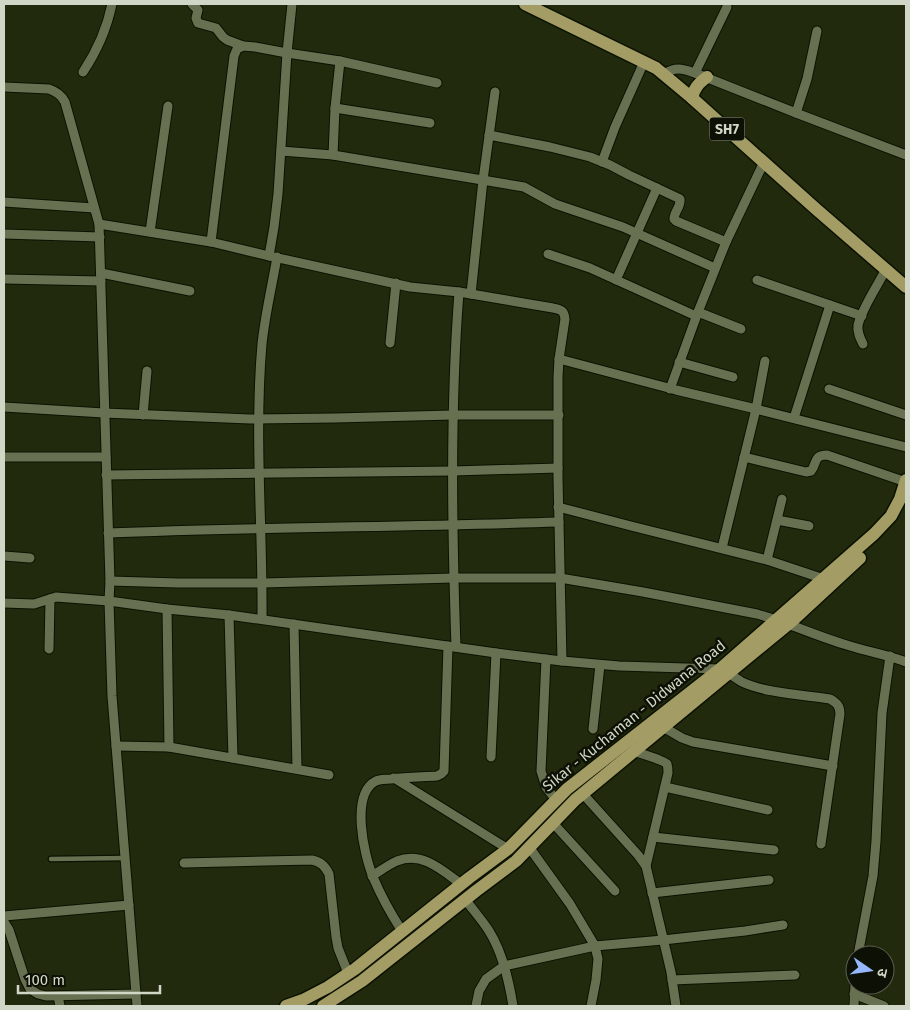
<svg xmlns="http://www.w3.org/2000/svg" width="910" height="1010" font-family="'Fira Sans','Noto Sans Devanagari',sans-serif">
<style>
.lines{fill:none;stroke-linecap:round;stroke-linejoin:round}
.service-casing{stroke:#0b1200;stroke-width:7}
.minor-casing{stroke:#0b1200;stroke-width:11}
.primary-casing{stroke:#0b1200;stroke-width:15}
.service{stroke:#677152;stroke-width:4.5}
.minor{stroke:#677152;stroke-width:9}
.primary{stroke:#a49c65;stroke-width:12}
.labels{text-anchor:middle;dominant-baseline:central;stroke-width:5;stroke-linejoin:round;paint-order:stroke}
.shield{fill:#0d1105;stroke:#969c8c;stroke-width:1}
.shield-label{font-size:14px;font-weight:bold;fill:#d1d7c6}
.street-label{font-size:15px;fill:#d1d7c6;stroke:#0d1105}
</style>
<rect width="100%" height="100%" fill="#222a0e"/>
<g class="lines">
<defs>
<polyline id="service" points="51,859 125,858"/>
<g id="minor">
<polyline points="192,4 198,10 196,18 198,23 216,28 223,37 227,40 243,46"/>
<path d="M 83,72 C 97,51 107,28 112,4"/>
<polyline points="695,73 727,7"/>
<path d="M 664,74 C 676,66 683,69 695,73 L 796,113 L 906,155"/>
<path d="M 4,87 L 49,89 C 57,92 61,95 65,102 L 99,224 L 110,581 L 109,601 L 112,696 L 137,1006"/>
<polyline points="335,108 430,123"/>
<polyline points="796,113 807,79 817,31"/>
<path d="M 489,135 L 550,147 L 590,157 L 610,165 L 629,175 L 678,198 L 680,199 C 681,207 674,212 674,219 L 676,221 L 726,242"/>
<polyline points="281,151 333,155 524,187 555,204 623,227 715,268"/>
<polyline points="333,155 335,108 340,61"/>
<polyline points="602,162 615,127 644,62"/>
<polyline points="4,202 94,208"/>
<path d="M 99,224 L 211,242 L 269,256 L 410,287 L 459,292 L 553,308 C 561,310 564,310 565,319 L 559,359 L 558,377 L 558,477 L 562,661"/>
<polyline points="150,232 168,106"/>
<polyline points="4,234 100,237"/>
<polyline points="211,242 234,56 237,49 243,46 255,47 287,53 340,61 437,83"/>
<polyline points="548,254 590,268 696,316"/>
<polyline points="269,256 274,227 278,194 287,53 292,4"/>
<polyline points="101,273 190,291"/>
<polyline points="4,279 101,281"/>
<polyline points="616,280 657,188"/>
<polyline points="757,280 862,316"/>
<polyline points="471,294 483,180 495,92"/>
<polyline points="698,312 741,329"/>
<polyline points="390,343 396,283"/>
<path d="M 863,344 C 860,338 857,332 858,325 C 862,308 878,285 886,269"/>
<polyline points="559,359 676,390 756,409 906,447"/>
<polyline points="679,362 733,377"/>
<polyline points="670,389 698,312 726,242 764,162"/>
<polyline points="829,389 906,415"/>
<polyline points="4,407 104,413 250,419 335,418 453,415 559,415"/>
<polyline points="143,415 147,371"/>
<polyline points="794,418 830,305"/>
<polyline points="4,457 106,457"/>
<path d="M 744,457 L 806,472 L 811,471 C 817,464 813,455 827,455 L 906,482"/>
<polyline points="106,475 453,471 558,468"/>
<polyline points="558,507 631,526 767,560 824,579"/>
<polyline points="777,520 809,526"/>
<path d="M 108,533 C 258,527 408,527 559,522"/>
<polyline points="722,548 756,409 765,361"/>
<polyline points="4,556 30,558"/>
<polyline points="767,560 782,499"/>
<polyline points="110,581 178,583 262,583 454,578 560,578 643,592 757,614 777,620"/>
<polyline points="4,603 34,604 56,597 109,601 167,609 229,615 496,653 562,661 619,666 720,669"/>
<polyline points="167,609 169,747"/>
<polyline points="229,615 233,758"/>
<path d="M 262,619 C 263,528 254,436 262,344 C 265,315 272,286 277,257"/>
<polyline points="294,624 297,769"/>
<path d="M 788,624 C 809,632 829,640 850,646 C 869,652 888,655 906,662"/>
<path d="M 456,647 C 452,529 450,410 459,292"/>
<polyline points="49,649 50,599"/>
<polyline points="546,659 541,771 546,787 556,800"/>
<path d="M 728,673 C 733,676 737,679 742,682 C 765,693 804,695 830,699 C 837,703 840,706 840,714 L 821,844"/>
<polyline points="663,727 682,738 693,742 833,766"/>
<polyline points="593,729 600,665"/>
<polyline points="116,746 169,747 329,775"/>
<path d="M 634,751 C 641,754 664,760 667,764 C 668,767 668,770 668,773 L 646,866"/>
<polyline points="491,757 496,653"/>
<polyline points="394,778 508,849"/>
<polyline points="665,787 768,810"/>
<polyline points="583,794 638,855 646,866 671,972 676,1006"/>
<polyline points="553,823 615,891"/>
<polyline points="653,837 774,850"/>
<polyline points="529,847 570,904 595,946 598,959 596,980 591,1006"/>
<path d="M 184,863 L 312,860 C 321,862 325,866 329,874 L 336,937 L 338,948 L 348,973"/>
<path d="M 372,876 C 380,871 388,865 397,861 C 422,851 442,870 461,884"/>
<polyline points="652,893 769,880"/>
<path d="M 465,899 C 473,910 482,920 489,931 C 503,953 509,981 513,1006"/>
<polyline points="4,916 129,905"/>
<polyline points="4,922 9,930 25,979 30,989 38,994 46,996 136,994"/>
<path d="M 402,931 C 391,914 381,896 373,877 C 364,855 350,794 376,781 C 381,779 387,779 391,779 C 407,777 422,777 437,776 L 441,774 L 444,771 L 448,646"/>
<polyline points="858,955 873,876 876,841 882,713 890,656"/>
<polyline points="672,980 795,975"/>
<polyline points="854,994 884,1006"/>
<polyline points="58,996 60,1006"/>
<polyline points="476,1006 479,991 486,979 504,966 595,946 663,940 745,931 783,925"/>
<polyline points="854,1006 855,985"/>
</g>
<g id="primary">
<polyline points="525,4 656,68 692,98 816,209 906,287"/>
<path d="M 692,98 C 694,88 699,83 707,77"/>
<polyline points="286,1006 303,1000 328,987 355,969 469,878 508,849 567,789 720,669 874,534 891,516 900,499 906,480"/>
<polyline points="323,1006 362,981 476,891 516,861 575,800 792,621 860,558"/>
</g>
</defs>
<use href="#service" class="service-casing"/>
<use href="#minor" class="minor-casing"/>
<use href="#primary" class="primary-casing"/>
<use href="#service" class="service"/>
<use href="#minor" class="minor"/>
<use href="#primary" class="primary"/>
</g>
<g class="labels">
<rect class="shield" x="709.5" y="117.5" width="35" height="23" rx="4"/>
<g class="shield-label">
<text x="727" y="129">SH7</text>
</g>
<g class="street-label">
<text transform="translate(634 716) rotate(-39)">Sikar - Kuchaman - Didwana Road</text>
</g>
</g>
<rect width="910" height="1010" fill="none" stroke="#d1d7c6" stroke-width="10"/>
<g transform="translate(870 970) rotate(103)"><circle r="24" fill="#0d1105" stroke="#5b6052"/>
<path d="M0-4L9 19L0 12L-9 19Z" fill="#94b7fd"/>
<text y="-8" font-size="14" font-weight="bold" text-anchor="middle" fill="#d1d7c6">उ</text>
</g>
<path d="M18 985v8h142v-8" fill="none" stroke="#d1d7c6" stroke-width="2.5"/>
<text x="25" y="985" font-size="15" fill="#d1d7c6" stroke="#0d1105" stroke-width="4" paint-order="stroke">100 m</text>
</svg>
